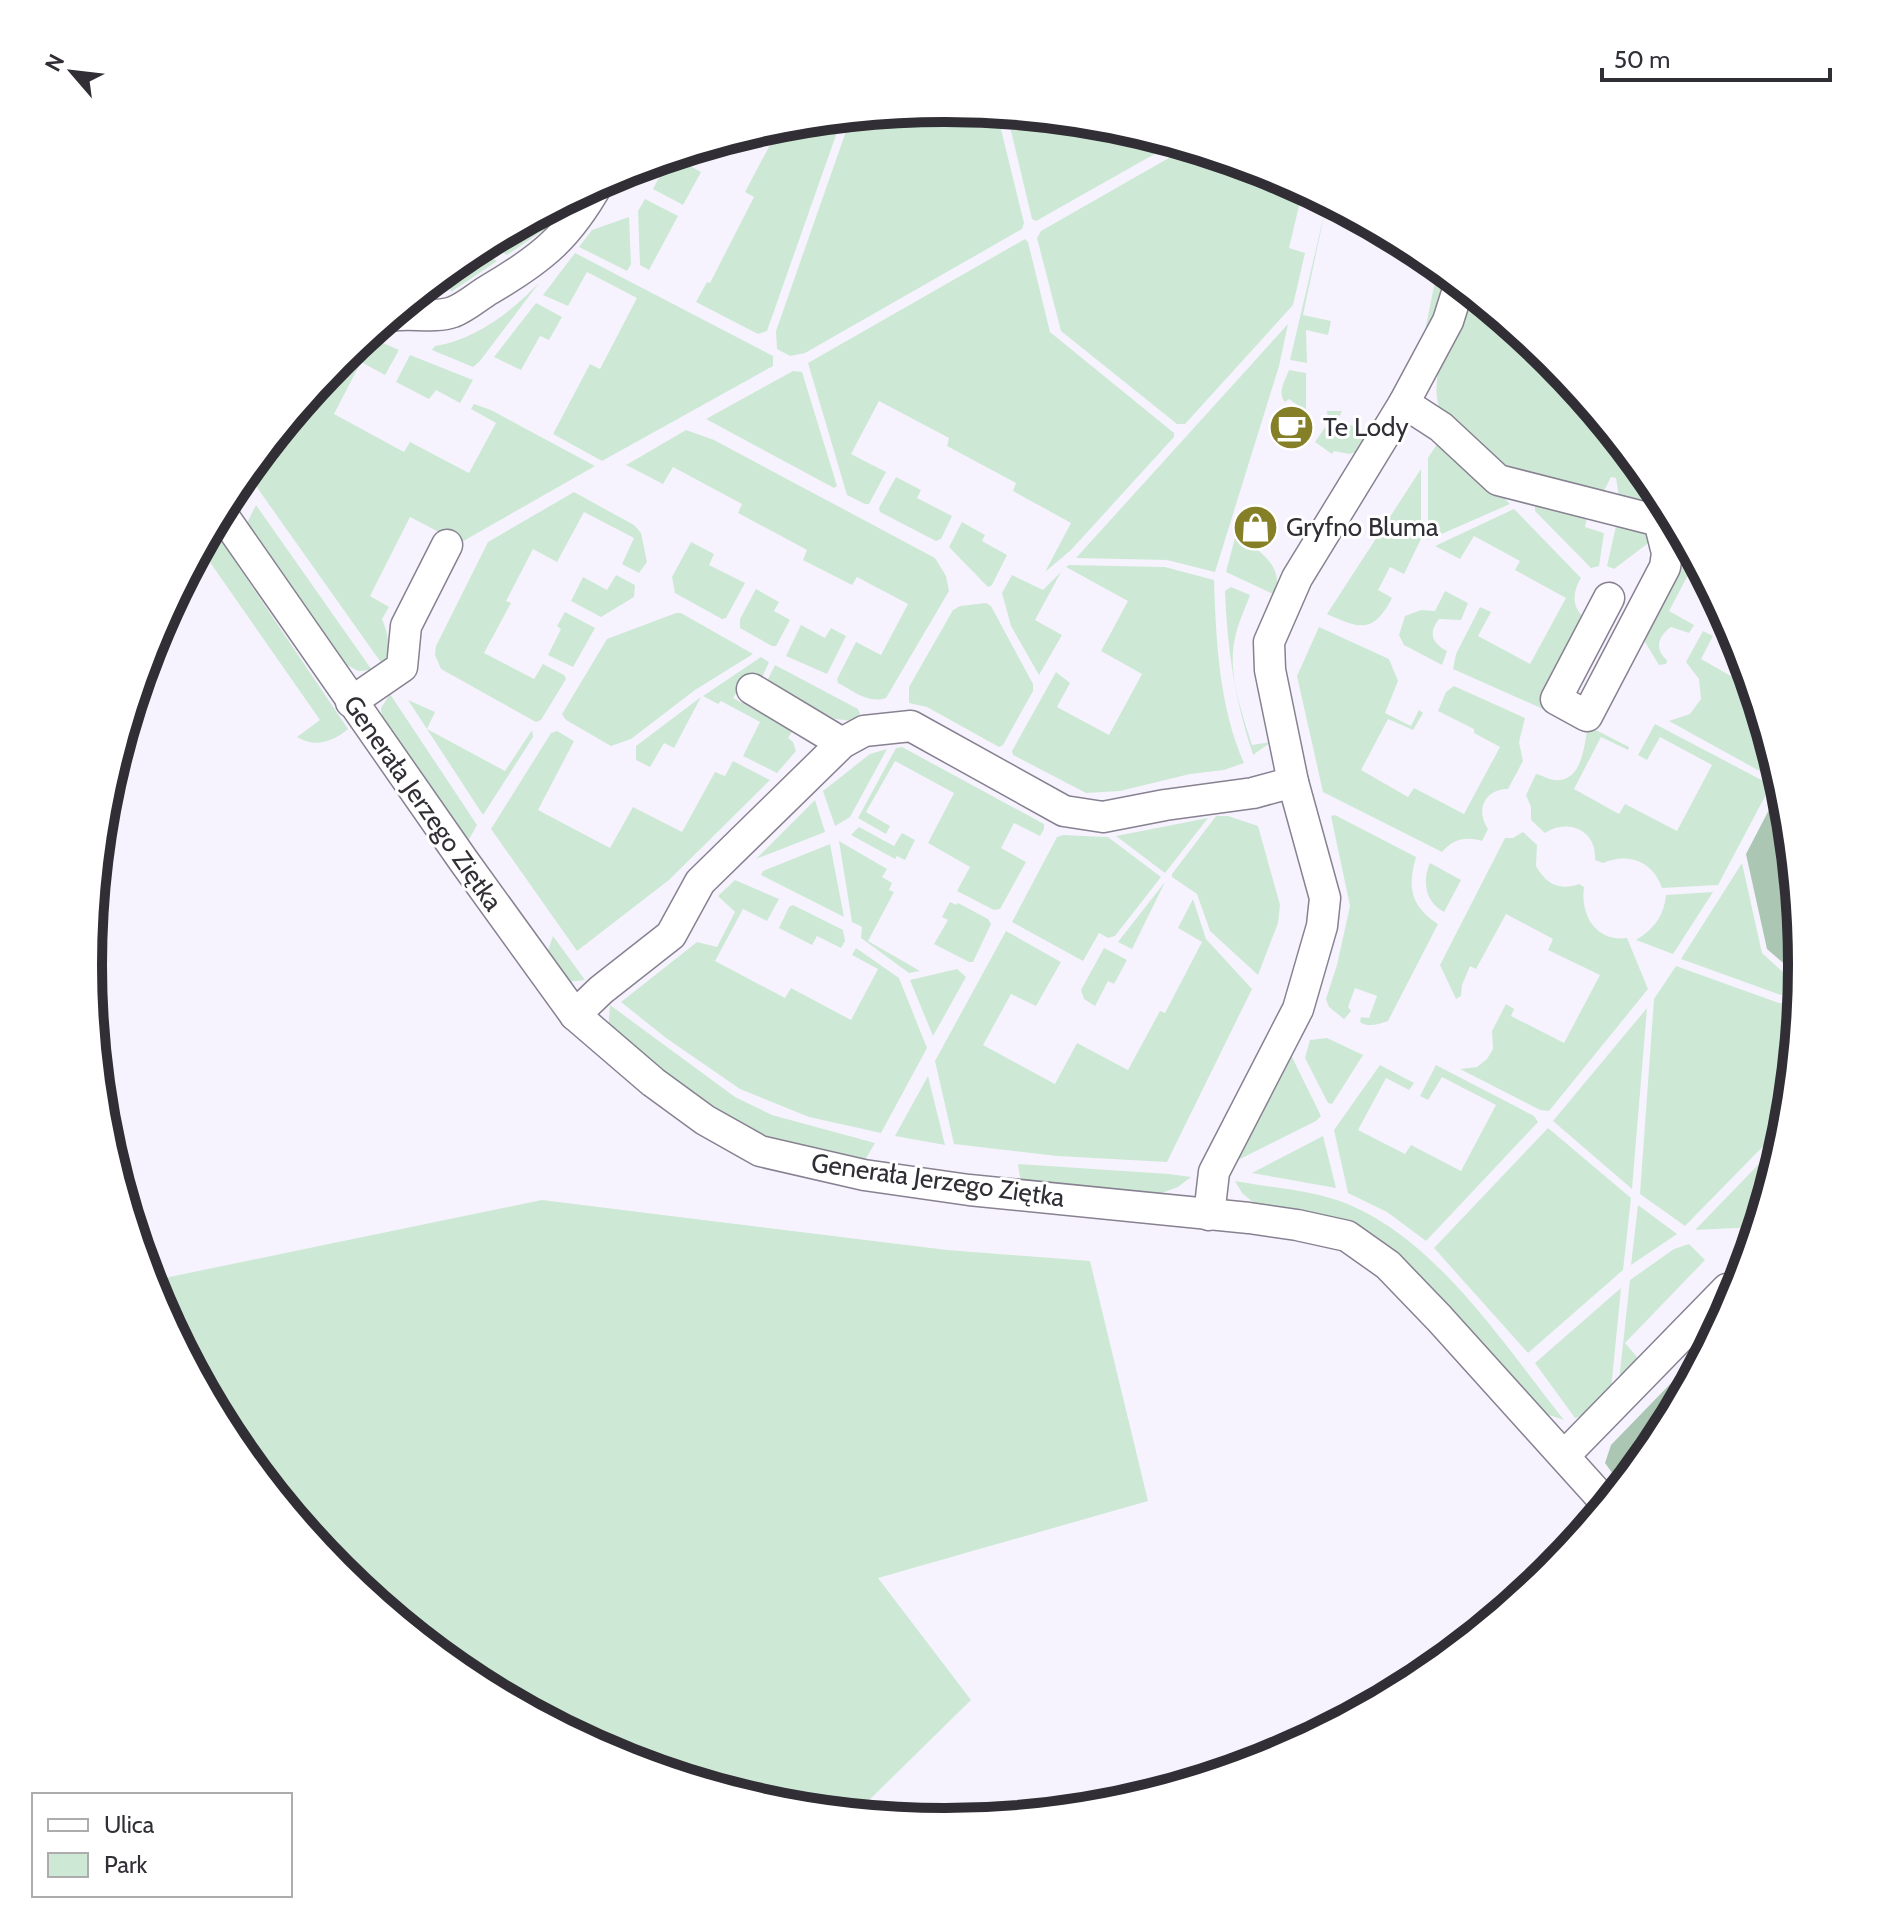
<svg xmlns="http://www.w3.org/2000/svg" width="1890" height="1929" font-family="Cabin,sans-serif">
<style>
.green{fill:#cde9d5}
.forest{fill:#abc6b2}
.lines{fill:none;stroke-linecap:round;stroke-linejoin:round}
.street-casing{stroke:#878191;stroke-width:33}
.street{stroke:#fff;stroke-width:30}
.labels{text-anchor:middle;dominant-baseline:central;stroke-width:6;stroke-linejoin:round;paint-order:stroke}
.poi-label{font-size:26px;fill:#312e35;stroke:#fff;text-anchor:start}
.street-label{font-size:26px;fill:#312e35;stroke:#fff}
.rim{fill:none;stroke:#312e35;stroke-width:10}
</style>
<rect width="100%" height="100%" fill="#f7f3fe"/>
<g class="green">
<polygon points="945,108 997,113 1024,223 1022,229 805,353 790,356 777,349 776,331 851,117"/>
<polygon points="1007,114 1113,124 1174,143 1036,221 1032,219"/>
<polygon points="842,118 767,331 758,334 696,302 707,282 710,283 754,197 745,192 781,124"/>
<polygon points="1188,147 1273,173 1303,189 1289,248 1305,253 1293,305 1185,424 1177,424 1061,331 1037,238 1041,231"/>
<polygon points="700,148 690,166 701,172 683,205 653,189 670,157"/>
<polygon points="645,199 678,216 649,270 640,265 638,211"/>
<polygon points="565,200 550,226 507,255 486,243"/>
<polygon points="1327,202 1303,315 1331,321 1328,335 1306,330 1307,363 1290,360"/>
<polygon points="629,217 631,264 627,271 579,247 592,230"/>
<polygon points="1025,239 1028,242 1050,332 1174,433 1174,437 1071,550 1045,572 1071,523 1013,491 1016,483 947,446 949,438 879,401 851,454 886,472 869,504 865,504 847,495 808,363"/>
<polygon points="475,248 497,261 451,292 445,271"/>
<polygon points="575,253 773,356 773,366 602,461 553,434 590,364 600,369 637,298 587,272 568,306 543,295"/>
<path d="M 1438,266 L 1551,359 L 1658,489 L 1676,524 L 1668,530 L 1620,503 L 1616,478 L 1611,477 L 1604,491 L 1599,494 L 1500,470 L 1441,413 C 1433,394 1437,377 1441,357 L 1422,346 Z"/>
<path d="M 539,283 L 480,361 L 473,367 L 432,350 L 435,346 C 476,339 511,312 539,283 Z"/>
<polygon points="536,303 562,317 549,340 540,336 521,370 494,357"/>
<polygon points="1288,324 1279,366 1215,572 1167,560 1076,558"/>
<path d="M 372,338 L 399,350 L 385,375 L 361,362 L 334,414 L 404,452 L 410,442 L 469,473 L 496,423 L 471,409 L 474,404 L 491,410 L 595,466 L 460,543 L 410,517 L 370,596 L 389,607 L 382,619 C 388,634 393,651 382,664 L 246,472 L 339,358 L 358,343 Z"/>
<polygon points="410,355 473,380 460,403 436,390 429,399 396,382"/>
<path d="M 1289,370 L 1306,373 L 1306,411 L 1289,399 L 1285,402 C 1277,393 1285,380 1289,370 Z"/>
<polygon points="793,371 802,372 837,486 834,488 706,419"/>
<polygon points="1327,411 1342,411 1338,419 1365,432 1369,424 1370,431 1357,452 1349,454 1334,451 1332,454 1315,442 1328,423"/>
<path d="M 686,430 L 714,440 L 935,558 L 946,576 L 949,591 L 886,698 C 868,704 853,691 838,683 L 837,679 L 856,642 L 881,655 L 908,604 L 857,577 L 852,585 L 803,560 L 807,550 L 738,513 L 742,504 L 673,467 L 663,484 L 626,465 Z"/>
<polygon points="1441,438 1456,449 1510,504 1428,540 1428,458"/>
<path d="M 1421,469 L 1421,539 L 1404,574 L 1390,567 L 1378,590 L 1392,598 C 1373,634 1360,629 1327,614 Z"/>
<polygon points="896,477 921,490 917,498 952,516 941,539 936,541 880,512 879,508"/>
<polygon points="574,492 634,525 641,533 647,562 639,573 622,564 634,538 584,512 557,562 533,549 506,601 511,603 484,653 534,679 543,664 564,675 566,679 541,720 536,722 441,669 435,655 436,646 488,542"/>
<polygon points="1535,501 1589,508 1585,527 1604,533 1599,566 1591,568 1535,511"/>
<polygon points="256,505 372,670 358,671 338,660 246,525"/>
<path d="M 1514,509 L 1581,578 C 1571,594 1572,610 1588,620 L 1543,709 L 1453,669 L 1456,654 L 1480,607 L 1491,612 L 1478,636 L 1530,664 L 1566,598 L 1515,570 L 1520,561 L 1474,536 L 1460,559 L 1435,546 Z"/>
<polygon points="1618,517 1655,538 1614,569 1607,566"/>
<polygon points="962,522 985,535 982,541 1007,555 992,585 988,587 949,547"/>
<path d="M 212,527 L 348,729 C 333,742 314,748 297,737 L 320,720 L 200,548 Z"/>
<path d="M 1678,531 L 1681,531 L 1696,560 L 1669,611 L 1694,625 L 1689,633 L 1671,627 C 1658,636 1654,649 1667,660 L 1666,664 L 1659,665 L 1639,632 L 1670,539 Z"/>
<path d="M 1236,534 C 1258,550 1285,565 1275,595 L 1226,572 Z"/>
<polygon points="691,542 714,554 709,565 745,583 726,618 722,619 675,593 672,577"/>
<path d="M 1069,565 L 1165,567 L 1214,580 C 1216,641 1219,706 1244,763 L 1224,770 L 1190,774 L 1120,791 L 1086,793 L 1013,755 L 1012,751 L 1056,672 L 1070,683 L 1057,707 L 1109,735 L 1142,674 L 1101,651 L 1128,601 L 1066,567 Z"/>
<polygon points="1061,572 1035,620 1062,635 1039,675 1011,626 1002,593 1012,575 1043,590"/>
<polygon points="616,575 635,585 634,597 601,617 571,601 583,577 607,590"/>
<path d="M 1231,587 L 1250,595 C 1245,609 1238,623 1235,638 C 1227,672 1242,713 1252,745 L 1271,742 L 1253,755 C 1235,701 1227,648 1225,591 Z"/>
<polygon points="756,589 779,602 774,611 790,620 776,646 772,646 740,628 740,619"/>
<path d="M 1445,591 L 1468,603 L 1461,620 L 1439,619 C 1428,633 1432,643 1447,651 L 1442,665 L 1404,645 L 1399,635 L 1405,616 L 1421,610 L 1435,611 Z"/>
<polygon points="986,603 991,606 1033,684 1033,691 1003,745 999,747 927,707 909,703 909,687 953,610 960,606"/>
<polygon points="565,612 595,628 573,667 548,655 561,629 557,626"/>
<polygon points="676,613 681,613 753,654 695,690 631,739 611,746 566,720 562,714 607,639"/>
<polygon points="801,625 825,638 831,628 846,636 827,674 786,656"/>
<path d="M 1319,627 L 1389,659 L 1398,681 L 1385,713 L 1411,726 L 1419,710 L 1423,713 L 1413,730 L 1388,719 L 1361,770 L 1408,797 L 1414,788 L 1464,814 L 1500,747 L 1474,733 L 1474,729 L 1438,711 L 1446,692 L 1454,686 L 1525,718 L 1519,742 L 1523,761 L 1508,789 C 1485,789 1475,810 1488,829 L 1482,841 C 1466,836 1453,839 1442,852 L 1323,792 L 1297,676 Z"/>
<polygon points="1703,631 1713,636 1701,659 1752,688 1777,771 1774,779 1669,721 1690,714 1701,699 1699,679 1686,662"/>
<polygon points="761,657 769,662 761,680 748,674 733,698 793,730 788,738 793,742 796,751 777,773 743,756 760,722 721,701 718,704 703,696"/>
<polygon points="775,665 858,709 863,722 835,719 766,683"/>
<polygon points="390,694 477,825 467,843 383,723 381,708"/>
<polygon points="701,697 674,748 664,743 650,767 636,760 636,746"/>
<polygon points="408,700 435,712 427,729 505,771 532,730 533,737 483,815"/>
<path d="M 1655,724 L 1771,785 L 1718,885 L 1662,888 C 1653,861 1628,852 1603,863 L 1595,860 C 1597,830 1568,818 1545,833 L 1531,820 L 1531,807 L 1526,795 L 1536,774 C 1542,775 1547,779 1554,780 C 1583,783 1584,744 1588,726 L 1629,747 L 1628,750 L 1601,737 L 1574,789 L 1619,814 L 1625,804 L 1677,831 L 1712,765 L 1660,737 L 1647,760 L 1638,755 Z"/>
<polygon points="557,731 574,741 538,810 610,848 633,807 682,832 715,772 725,776 733,761 770,780 669,880 577,951 491,829 551,733"/>
<polygon points="902,747 1044,824 1044,829 1040,836 1014,823 1001,848 1026,862 1000,909 994,910 957,891 970,867 928,843 954,793 895,761 866,812 890,826 886,834 858,818 896,748"/>
<polygon points="887,749 850,817 835,826 823,791 870,754"/>
<polygon points="815,800 825,832 756,859"/>
<path d="M 1335,815 L 1416,857 C 1407,888 1411,906 1438,924 L 1388,1021 C 1379,1024 1369,1028 1360,1022 L 1361,1017 L 1369,1018 L 1377,996 L 1355,988 L 1348,1007 L 1351,1011 L 1344,1019 L 1329,1007 L 1326,999 L 1337,965 L 1350,906 L 1331,816 Z"/>
<polygon points="1216,816 1228,816 1258,826 1280,905 1278,923 1258,975 1210,931 1197,894 1172,877 1172,874"/>
<polygon points="1208,818 1165,873 1116,836"/>
<polygon points="859,827 894,846 902,833 915,840 905,860 897,856 895,859 851,835"/>
<path d="M 1523,832 L 1537,845 L 1536,866 C 1546,884 1559,891 1579,884 L 1584,887 C 1580,915 1596,942 1627,938 L 1648,989 L 1549,1111 L 1540,1110 L 1460,1069 L 1477,1067 L 1487,1059 L 1493,1049 L 1492,1031 L 1506,1004 L 1514,1009 L 1511,1016 L 1564,1043 L 1600,975 L 1548,950 L 1553,939 L 1506,914 L 1476,969 L 1470,966 L 1462,985 L 1461,996 L 1456,999 L 1440,965 L 1505,838 L 1513,838 Z"/>
<polygon points="1063,835 1108,837 1161,877 1115,936 1108,938 1099,933 1083,961 1012,922 1057,837"/>
<polygon points="839,841 887,869 882,877 892,883 889,890 894,892 868,941 920,971 909,973 861,938 862,927 852,922"/>
<polygon points="830,844 844,917 761,875 763,871"/>
<path d="M 1430,863 L 1461,880 L 1444,912 C 1425,902 1422,881 1430,863 Z"/>
<polygon points="1742,863 1762,953 1785,974 1801,980 1799,996 1781,995 1681,959"/>
<polygon points="735,880 779,899 767,921 743,909 715,961 785,998 791,988 851,1020 878,969 852,955 856,948 899,978 927,1048 881,1133 809,1117 740,1089 666,1038 621,1002 697,942 717,947 735,912 718,896"/>
<polygon points="1165,882 1132,949 1118,942"/>
<path d="M 1713,892 L 1673,954 L 1636,940 C 1654,929 1664,916 1666,895 Z"/>
<polygon points="1193,899 1206,939 1252,989 1167,1162 1057,1156 954,1144 935,1061 1006,931 1061,962 1036,1006 1011,994 983,1045 1055,1084 1077,1043 1128,1070 1160,1011 1165,1013 1202,942 1178,928"/>
<polygon points="950,902 956,905 958,903 988,919 991,924 973,962 969,962 934,944 948,920 942,917"/>
<polygon points="793,905 843,930 845,941 841,948 817,936 812,945 779,928 789,907"/>
<polygon points="553,936 585,980 567,982 546,956"/>
<polygon points="1104,948 1127,960 1114,984 1108,981 1095,1006 1084,999 1081,990"/>
<polygon points="1676,966 1779,1003 1798,1004 1786,1123 1685,1226 1640,1194 1654,999"/>
<polygon points="957,969 966,977 933,1036 910,980"/>
<polygon points="610,1005 735,1097 772,1115 875,1143 862,1165 769,1138 722,1116 608,1031"/>
<polygon points="1647,1008 1632,1189 1553,1121"/>
<polygon points="1327,1038 1363,1055 1332,1104 1328,1103 1305,1058 1310,1040"/>
<polygon points="1291,1055 1321,1116 1316,1121 1234,1162"/>
<polygon points="1380,1065 1414,1083 1409,1090 1386,1078 1358,1130 1405,1154 1411,1145 1461,1171 1496,1105 1442,1077 1428,1100 1420,1096 1436,1065 1534,1116 1538,1122 1426,1241 1387,1212 1348,1193 1334,1130"/>
<polygon points="928,1076 945,1145 895,1136"/>
<polygon points="1548,1128 1631,1198 1623,1270 1528,1353 1434,1248"/>
<polygon points="1323,1136 1336,1188 1252,1173"/>
<polygon points="1784,1138 1756,1227 1695,1230"/>
<polygon points="1018,1164 1169,1174 1191,1177 1178,1187 1162,1193 1143,1194 1026,1184 1020,1177"/>
<path d="M 1235,1181 C 1272,1188 1315,1190 1350,1205 C 1440,1244 1504,1345 1564,1420 L 1543,1413 L 1396,1254 L 1254,1203 L 1242,1193 Z"/>
<polygon points="542,1200 947,1250 1090,1261 1148,1501 878,1578 971,1700 856,1813 777,1805 617,1756 469,1677 339,1570 232,1440 153,1292 150,1281"/>
<polygon points="1638,1205 1677,1234 1631,1265"/>
<polygon points="1689,1244 1705,1260 1625,1343 1637,1357 1635,1365 1619,1381 1630,1280 1674,1249"/>
<polygon points="1621,1288 1611,1390 1589,1414 1575,1418 1535,1363"/>
</g>
<g class="forest">
<polygon points="1782,785 1786,798 1801,972 1788,967 1767,949 1746,854"/>
<polygon points="1709,1344 1657,1441 1621,1485 1605,1463 1611,1445"/>
</g>
<g class="lines">
<defs>
<g id="street">
<path d="M 391,316 C 411,312 433,319 453,312 C 466,307 478,296 490,289 C 543,258 569,236 599,182"/>
<polyline points="1404,403 1441,427 1498,480 1659,521 1667,553 1665,567 1587,716 1556,699 1609,598"/>
<polyline points="220,511 463,860 575,1015 653,1082 705,1120 760,1151 864,1175 969,1190 1249,1218 1297,1225 1347,1236 1388,1265 1439,1318 1606,1503"/>
<polyline points="752,689 842,743"/>
<polyline points="351,702 402,667 406,626 447,545"/>
<polyline points="575,1015 601,990 671,935 700,882 842,743 864,731 911,726 1064,811 1103,817 1165,805 1253,793 1293,782"/>
<polyline points="1209,1215 1214,1172 1298,1009 1322,926 1325,898 1293,782 1270,670 1269,642 1297,578 1404,403 1448,321 1460,283"/>
<polyline points="1564,1456 1727,1289 1738,1288"/>
</g>
</defs>
<use href="#street" class="street-casing"/>
<use href="#street" class="street"/>
</g>
<defs>
<symbol id="cafe-disc" viewBox="-11 -11 22 22"><circle r="9.5" fill="#857f27" stroke="#fff"/><path d="M-5.5-4.5H6V0H3Q3 3.5 0 3.5H-2.5Q-5.5 3.5-5.5 0ZM3-3.2v2h1.7v-2ZM-6 4.5H4V6H-6Z" fill="#fff"/></symbol>
<symbol id="shop-disc" viewBox="-11 -11 22 22"><circle r="9.5" fill="#857f27" stroke="#fff"/><path d="M-5-2.5h2.3a2.7 3.5 0 0 1 5.4 0H5L5.5 6h-11ZM-1.5-2.5h3a1.5 2.3 0 0 0-3 0Z" fill="#fff"/></symbol>
</defs>
<g fill-rule="evenodd">
<use href="#cafe-disc" x="1266" y="402" width="51" height="51"/>
<use href="#shop-disc" x="1230" y="502" width="51" height="51"/>
</g>
<g class="labels">
<g class="poi-label">
<text x="1323" y="427">Te Lody</text>
<text x="1286" y="527">Gryfno Bluma</text>
</g>
<g class="street-label">
<text transform="translate(423 803) rotate(55)">Generała Jerzego Ziętka</text>
<text transform="translate(938 1180) rotate(8)">Generała Jerzego Ziętka</text>
</g>
</g>
<path d="M0 0H1890V1929H0ZM102 965a843 843 0 1 1 1686 0a843 843 0 1 1-1686 0Z" fill="#fff" fill-rule="evenodd"/>
<path class="rim" d="M102 965a843 843 0 1 1 1686 0a843 843 0 1 1-1686 0Z"/>
<rect x="32" y="1793" width="260" height="104" fill="#ffffff" stroke="#adabae" stroke-width="2"/>
<rect x="48" y="1819" width="40" height="12" fill="#ffffff" stroke="#adabae" stroke-width="2"/>
<text x="104" y="1833" font-size="24" fill="#312e35">Ulica</text>
<rect x="48" y="1853" width="40" height="24" fill="#cde9d5" stroke="#adabae" stroke-width="2"/>
<text x="104" y="1873" font-size="24" fill="#312e35">Park</text>
<g transform="translate(72 72) rotate(298)" stroke="#ffffff" stroke-width="6" paint-order="stroke">
<path d="M0-6L14 30L0 20L-14 30Z" fill="#312e35"/>
<text y="-12" font-size="22" font-weight="bold" text-anchor="middle" fill="#312e35">N</text>
</g>
<path d="M1602 68v12h228v-12" fill="none" stroke="#312e35" stroke-width="4"/>
<text x="1614" y="68" font-size="24" fill="#312e35" stroke="#ffffff" stroke-width="6" paint-order="stroke">50 m</text>
</svg>
